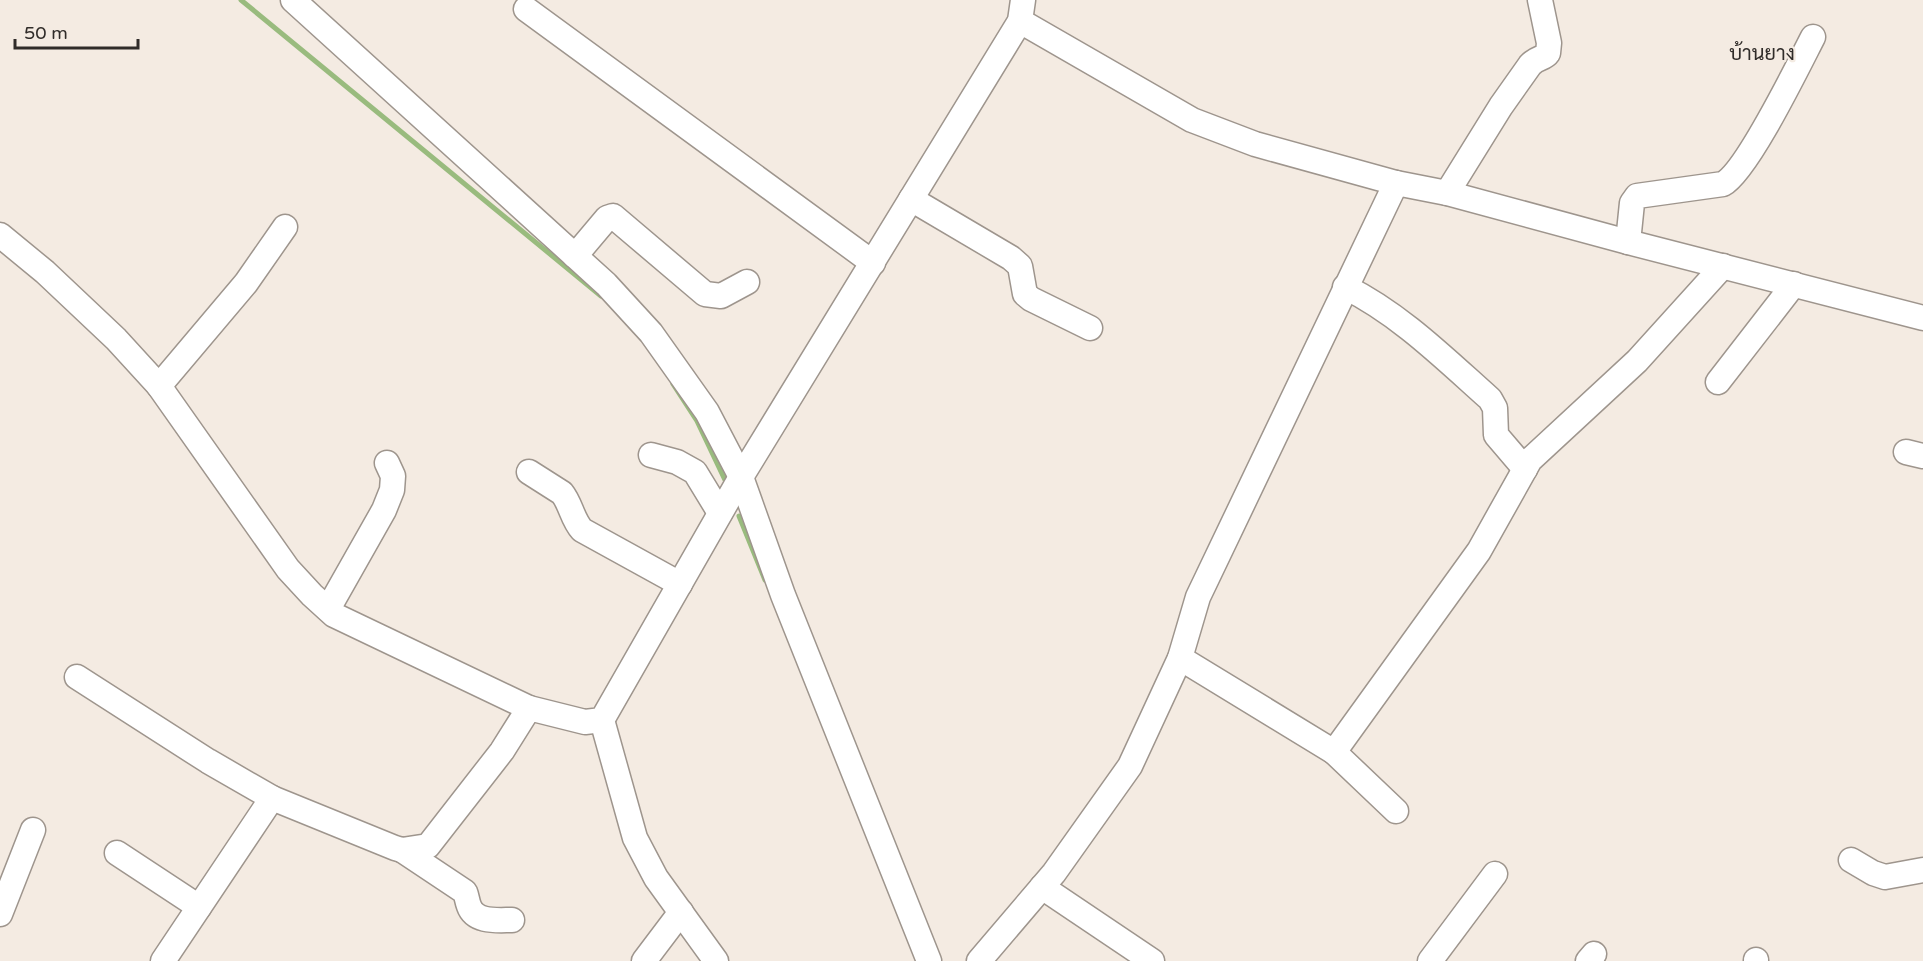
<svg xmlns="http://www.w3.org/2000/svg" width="1923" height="961" font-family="'Varela Round',Sarabun,sans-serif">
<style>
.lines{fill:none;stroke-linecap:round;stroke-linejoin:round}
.stream{stroke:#99bb7e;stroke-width:5}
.minor-casing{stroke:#9e958d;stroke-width:27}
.minor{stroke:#fff;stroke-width:24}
.labels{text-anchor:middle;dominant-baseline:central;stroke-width:4.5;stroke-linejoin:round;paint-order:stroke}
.quarter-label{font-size:20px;fill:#302c29;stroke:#f4ebe2}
</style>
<rect width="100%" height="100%" fill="#f4ebe2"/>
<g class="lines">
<g class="stream">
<polyline points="241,0 601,296"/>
<polyline points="673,384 697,421 725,480"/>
<polyline points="739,516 765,580"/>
</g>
<defs>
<g id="minor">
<polyline points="293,0 606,284 651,333 707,412 741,477 783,595 929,961"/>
<polyline points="526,9 873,263"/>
<polyline points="1020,21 1192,120 1255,144 1396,183 1447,193 1628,242 1923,318"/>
<path d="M 1447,193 L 1501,106 L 1530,65 C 1537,57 1544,59 1548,53 L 1549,43 L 1540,0"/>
<polyline points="911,199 1011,258 1020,266 1025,294 1031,299 1090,328"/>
<polyline points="0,235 45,272 116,339 159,386 288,569 312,595 334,615 529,708"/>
<path d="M 1628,242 L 1632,203 L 1637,196 L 1723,184 C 1747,171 1798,66 1813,37"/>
<polyline points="575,256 607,218 613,216 705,294 721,296 747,282"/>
<path d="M 1345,287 C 1400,314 1445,359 1490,399 L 1495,408 L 1496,435 L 1525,469"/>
<polyline points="1718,382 1794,284"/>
<polyline points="159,386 246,283 285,227"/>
<polyline points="1906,452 1923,456"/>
<polyline points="651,455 677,462 695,472 720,513"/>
<path d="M 529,472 L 562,493 C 571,504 572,519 582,530 L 680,584"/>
<polyline points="328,609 384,510 392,490 393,476 387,463"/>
<polyline points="1180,658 1334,752 1479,551 1530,460 1637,361 1723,266"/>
<polyline points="77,677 208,761 272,798"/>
<polyline points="602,720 635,838 656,878 716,961"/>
<polyline points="1334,752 1396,811"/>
<path d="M 402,850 L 465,892 C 467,897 467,901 469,906 C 475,923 498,920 512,920"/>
<polyline points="117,853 199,907"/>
<polyline points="1851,860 1873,873 1885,877 1923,870"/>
<polyline points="1042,887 1152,961"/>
<polyline points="0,914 33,830"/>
<polyline points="163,961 272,798 395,848 402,850 428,846 502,751 529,708 585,722 602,720 741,477 1020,21 1023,0"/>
<polyline points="644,961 681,912"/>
<polyline points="979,961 1054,873 1130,766 1180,658 1198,597 1396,183"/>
<polyline points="1430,961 1495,874"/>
<polyline points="1588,961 1594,954"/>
<polyline points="1756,961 1756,960"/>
</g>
</defs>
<use href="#minor" class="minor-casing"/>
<use href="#minor" class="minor"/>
</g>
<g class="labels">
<g class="quarter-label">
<text x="1762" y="54">บ้านยาง</text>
</g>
</g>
<path d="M15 39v9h123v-9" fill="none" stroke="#302c29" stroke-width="3"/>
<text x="24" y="39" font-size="18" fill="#302c29" stroke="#f4ebe2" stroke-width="4.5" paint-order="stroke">50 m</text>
</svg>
